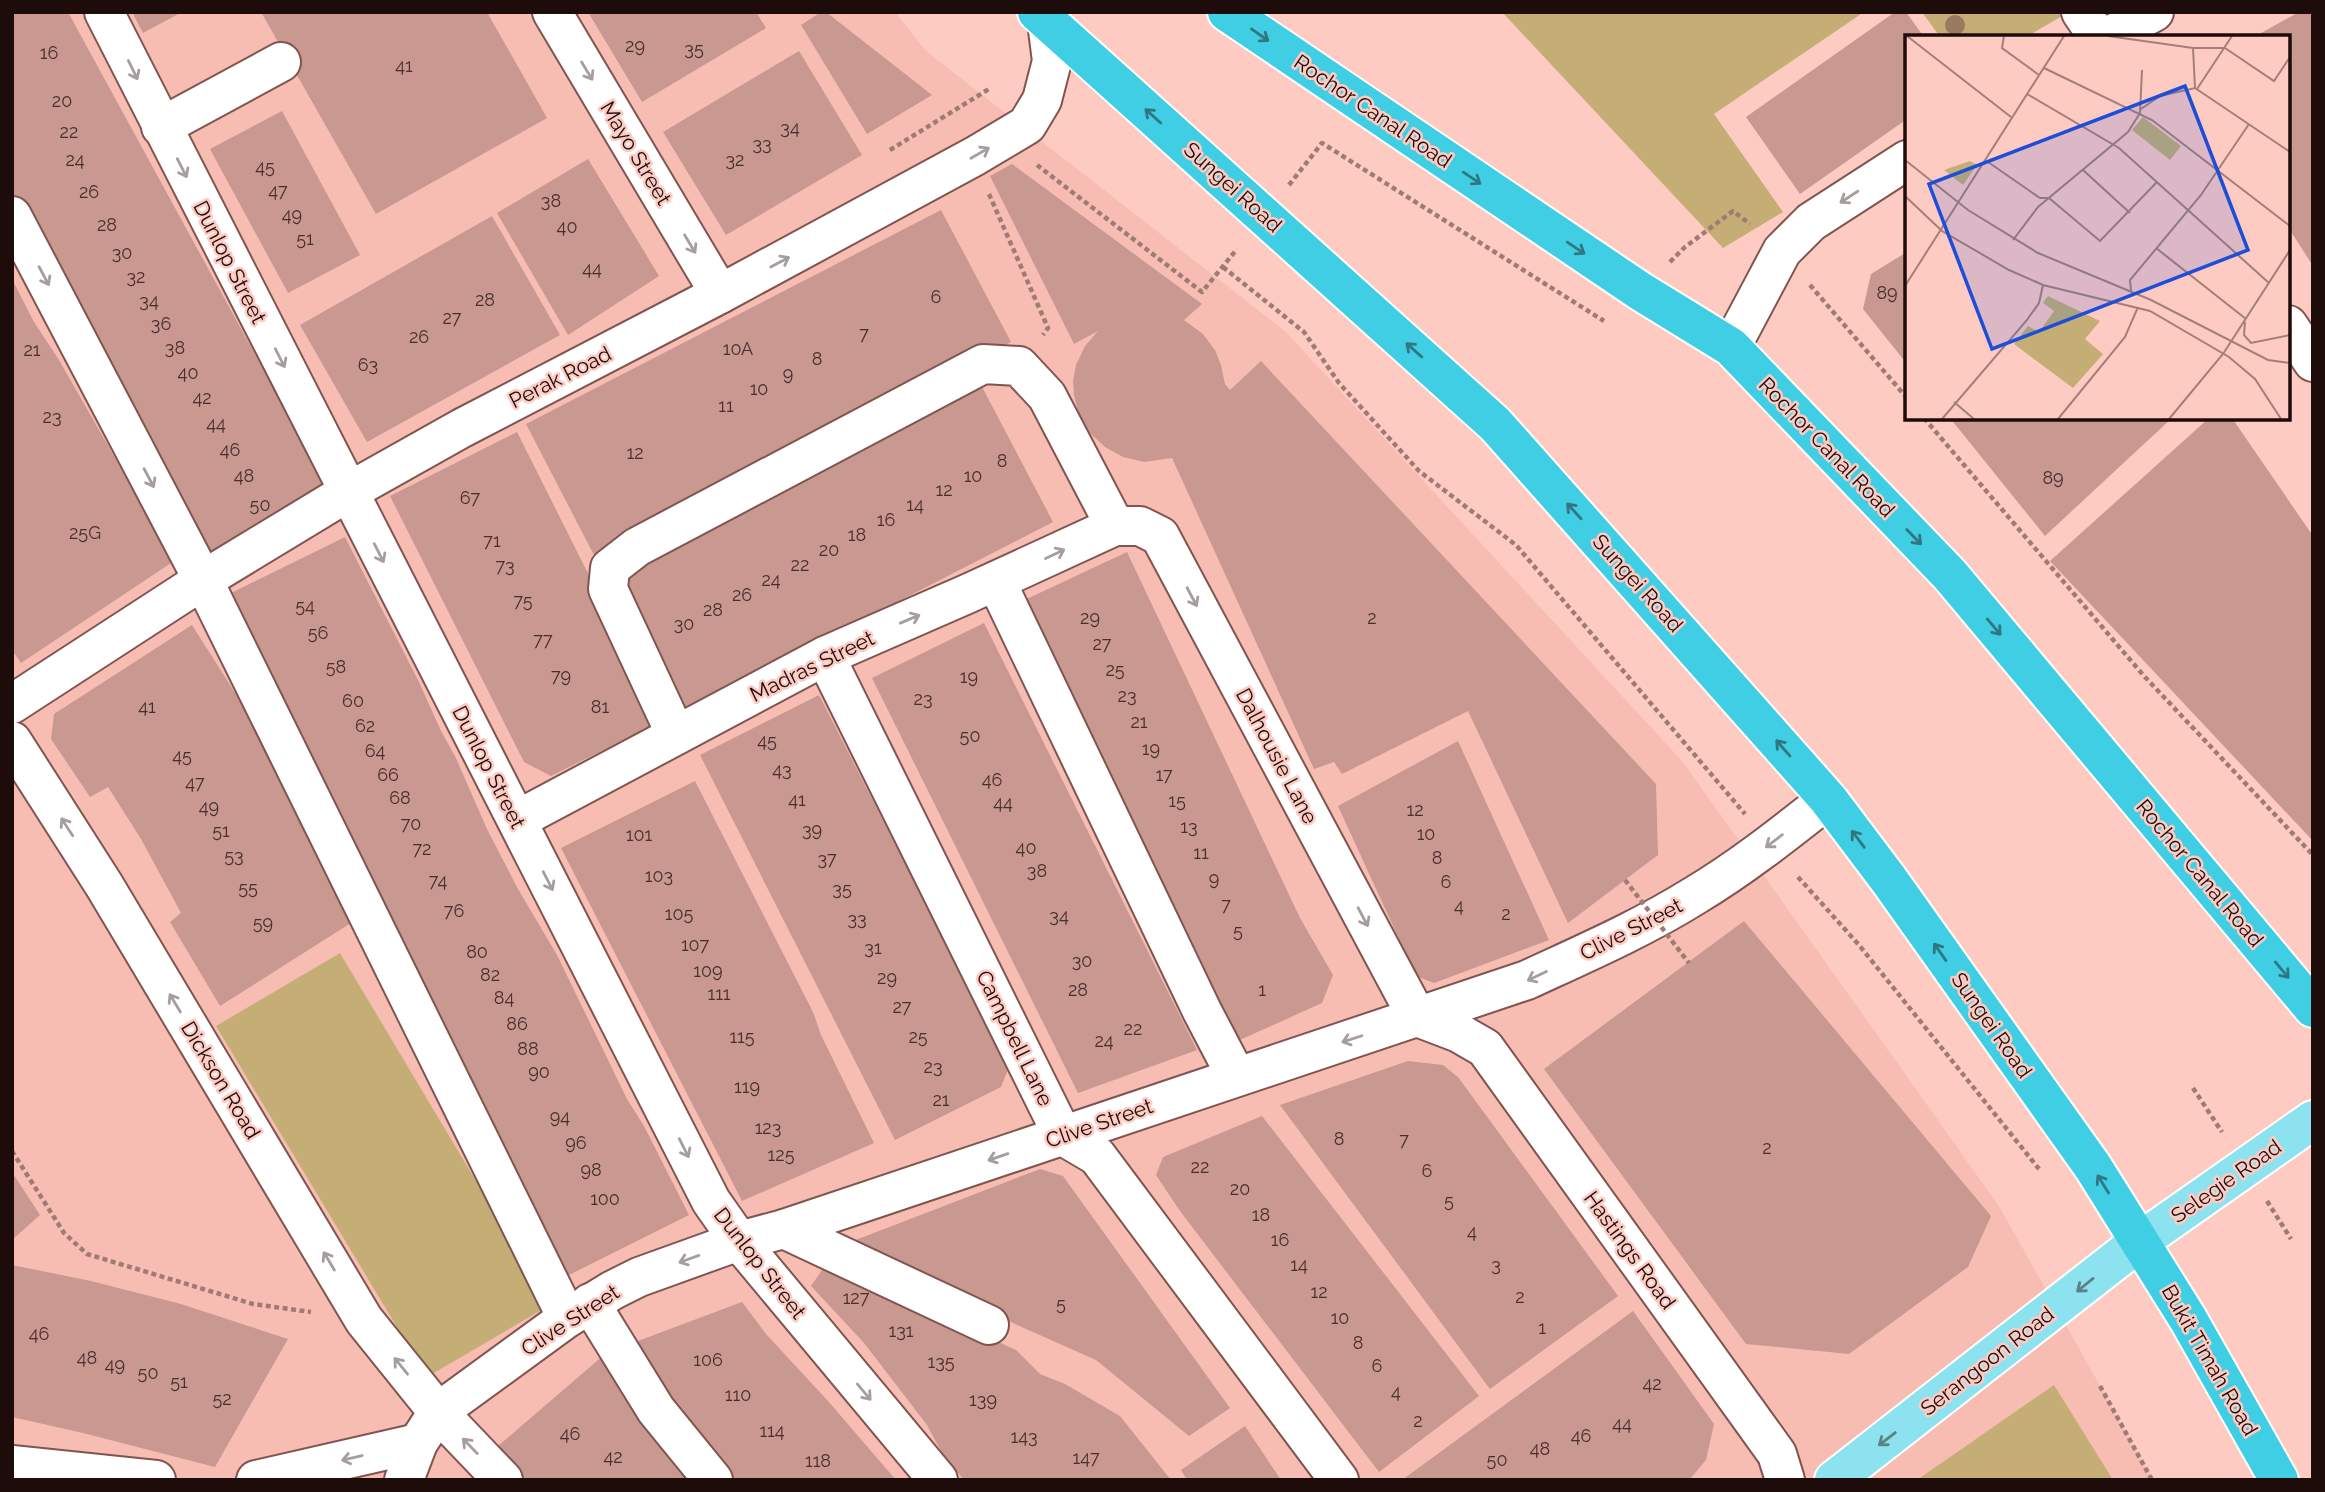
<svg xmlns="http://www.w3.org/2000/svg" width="2325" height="1492" font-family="Raleway,sans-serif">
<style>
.built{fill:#f7bdb3}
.green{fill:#c4ae75}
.building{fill:#c89891}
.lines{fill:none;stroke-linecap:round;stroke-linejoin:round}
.minor-casing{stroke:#80554f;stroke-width:42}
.major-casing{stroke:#fff;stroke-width:42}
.highway-casing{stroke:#fff;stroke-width:42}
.path{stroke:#9f7b75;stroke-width:4.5;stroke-dasharray:5 3.5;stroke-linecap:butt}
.minor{stroke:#fff;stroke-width:38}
.major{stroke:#8ce2ee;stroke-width:38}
.highway{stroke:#3fcee3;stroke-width:38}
.path-bridge{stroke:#9f7b75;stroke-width:4.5;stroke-dasharray:5 3.5;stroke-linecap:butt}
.tree{fill:#997a60}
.oneway{stroke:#307781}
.oneway2{stroke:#a59e9d}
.oneway3{stroke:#5a8287}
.labels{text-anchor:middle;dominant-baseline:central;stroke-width:5;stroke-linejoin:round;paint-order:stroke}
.number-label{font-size:18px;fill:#482f2c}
.street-label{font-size:21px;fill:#1d0c0a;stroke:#fecbc3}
.inset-road{fill:none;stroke:#a47f79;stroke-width:2}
.view{fill:#1d4ed8;fill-opacity:0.15;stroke:#1d4ed8;stroke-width:3.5}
.inset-edge{fill:none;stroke:#1d0c0a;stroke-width:3.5}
</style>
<rect width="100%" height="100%" fill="#fecbc3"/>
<polygon class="built" points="12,12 895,12 926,51 1286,332 1683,762 1999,1206 2153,1480 12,1480"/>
<g class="green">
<polygon points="1502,12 1864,12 1714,114 1783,212 1723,248"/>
<polygon points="1922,12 2069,12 2026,37 1940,37"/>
<polygon points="340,953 550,1305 427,1377 216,1026"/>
<polygon points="2054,1385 2113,1480 1917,1480"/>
</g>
<g class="building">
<polygon points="12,12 68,12 328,488 210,552 12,191"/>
<polygon points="132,12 182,12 143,33"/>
<polygon points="261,12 487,12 547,118 376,214"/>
<polygon points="588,12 756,12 766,28 642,102"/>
<polygon points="821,12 826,12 932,95 867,134 801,25"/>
<polygon points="1895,12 1906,12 1924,37 1907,37 1907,119 1800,194 1746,117"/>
<polygon points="2299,12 2313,12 2313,266 2288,227 2288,37 2254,37"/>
<polygon points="799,51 862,155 726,235 663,132"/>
<polygon points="282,111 360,255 288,293 210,149"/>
<polygon points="588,159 659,276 568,335 497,213"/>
<polygon points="1012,164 1202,304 1184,320 1203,334 1215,350 1221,365 1225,384 1230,390 1261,361 1656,784 1658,855 1568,923 1468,711 1342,774 1334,762 1314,769 1172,458 1144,462 1123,457 1105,447 1090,433 1079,415 1074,395 1073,381 1076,365 1085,346 1098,331 1074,344 990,176"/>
<polygon points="941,210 1011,342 595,557 526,424"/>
<polygon points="492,216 560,335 367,442 300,325"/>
<polygon points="1907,252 1907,364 1863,309 1871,274"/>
<polygon points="12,279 34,322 59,360 174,561 21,663 12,650"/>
<polygon points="980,383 1053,522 677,715 620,601 633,561"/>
<polygon points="1950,418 2172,418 2045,536"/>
<polygon points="2209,418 2232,418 2313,536 2313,841 2050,561"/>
<polygon points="517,432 662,721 551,776 524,762 390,496"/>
<polygon points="345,537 419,682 441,731 455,756 487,829 518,889 557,955 627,1099 644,1126 689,1215 569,1275 524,1186 507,1159 225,596"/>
<polygon points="1127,552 1300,918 1333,975 1322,1003 1222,1048 1016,604"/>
<polygon points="984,623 1197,1050 1078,1093 872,678"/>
<polygon points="192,625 239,699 320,862 354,921 220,1006 170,922 181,913 141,839 108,787 90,797 51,739 54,714"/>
<polygon points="819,695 1009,1067 1001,1087 895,1140 700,755"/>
<polygon points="1458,741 1549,940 1434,983 1416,976 1338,806"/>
<polygon points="695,781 813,1012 821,1035 874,1143 742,1201 561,848"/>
<polygon points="1744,921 1991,1216 1968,1267 1849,1354 1746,1344 1544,1069"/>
<polygon points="1408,1061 1443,1065 1458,1077 1618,1296 1490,1389 1280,1105"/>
<polygon points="1262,1116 1479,1396 1379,1472 1180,1211 1156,1175 1163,1157"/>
<polygon points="1040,1169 1063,1176 1230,1408 1189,1436 1096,1360 840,1246"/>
<polygon points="12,1172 40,1215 12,1240"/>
<polygon points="827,1263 1016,1350 1040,1374 1065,1384 1120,1416 1171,1480 964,1480 942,1453 927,1425 864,1343 811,1286"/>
<polygon points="12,1265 91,1281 181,1304 288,1339 215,1467 83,1433 12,1417"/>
<polygon points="742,1302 766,1334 828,1401 896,1480 727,1480 622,1347"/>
<polygon points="1633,1311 1714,1424 1706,1460 1690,1479 1402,1480"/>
<polygon points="605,1354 666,1454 690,1480 519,1480 491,1452"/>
<polygon points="1245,1426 1281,1480 1187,1480 1181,1470"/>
</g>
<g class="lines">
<defs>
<g id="minor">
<polyline points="104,12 711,1201 739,1241 938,1480"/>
<polyline points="552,12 720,294"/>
<polyline points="2081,12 2098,37"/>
<polyline points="2107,37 2154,12"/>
<polyline points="161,127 281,62"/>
<polyline points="12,216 203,580 567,1318"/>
<polyline points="2288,325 2313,362"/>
<polyline points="1731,347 1782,251 1811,222 1907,160"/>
<polyline points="996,581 1202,1011 1236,1076"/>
<polyline points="825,656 1063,1136 1097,1156 1339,1480"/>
<polyline points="12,704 203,580 348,492 462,428 720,294 975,156 1027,125 1042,100 1052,61 1047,22"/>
<polyline points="676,735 608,589 610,568 637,547 983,364 1019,366 1047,396 1115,526"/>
<polyline points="12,741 104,885 364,1320 438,1412 503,1480"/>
<polyline points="517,820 825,656 967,594 1115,526 1140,526 1160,536 1417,1017"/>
<polyline points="1417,1017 1459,1033 1485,1048 1777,1454 1785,1480"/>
<polyline points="784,1229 989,1325"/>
<polyline points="590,1303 656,1410 713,1480"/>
<polyline points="12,1465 156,1480"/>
<polyline points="256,1480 418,1443"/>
<path d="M 404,1480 L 418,1443 L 438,1412 L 567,1318 L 613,1290 L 639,1277 L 739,1241 L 784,1229 L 1527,980 C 1583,954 1641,929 1694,896 C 1741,868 1785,833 1828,799"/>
</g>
<polyline id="major" points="1834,1480 2139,1242 2313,1120"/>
<g id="highway">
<polyline points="1037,12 1495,424 1828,799 1889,880 2093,1167 2188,1319 2279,1480"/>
<polyline points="1227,12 1640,291 1731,347 1950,575 2313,1008"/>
</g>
</defs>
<use href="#minor" class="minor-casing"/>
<use href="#major" class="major-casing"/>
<use href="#highway" class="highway-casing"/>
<g class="path">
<polyline points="890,150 989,89"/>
<polyline points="1037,165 1202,292 1237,249"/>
<polyline points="1289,185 1322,143 1604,321"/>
<polyline points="989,194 1048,328 1043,335"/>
<polyline points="1670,262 1685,247 1733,211 1750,224"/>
<polyline points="1223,267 1304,332 1339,383 1419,471 1516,545 1745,814"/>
<polyline points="1810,285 1907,398"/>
<polyline points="1924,418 2144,676 2313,855"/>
<polyline points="1798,877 1859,945 2039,1169"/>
<polyline points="2193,1088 2222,1132"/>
<polyline points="12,1151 64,1233 87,1254 253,1304 311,1312"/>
<polyline points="2267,1201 2291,1239"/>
<polyline points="2100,1386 2152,1480"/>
</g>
<use href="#minor" class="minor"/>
<use href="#major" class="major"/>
<use href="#highway" class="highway"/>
<polyline class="path-bridge" points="1625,880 1689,963"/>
</g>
<circle class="tree" cx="1955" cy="25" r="10"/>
<defs><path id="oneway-shaft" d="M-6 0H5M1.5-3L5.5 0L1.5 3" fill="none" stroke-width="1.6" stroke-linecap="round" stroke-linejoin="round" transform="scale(1.75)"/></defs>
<g class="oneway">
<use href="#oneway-shaft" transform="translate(1260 35) rotate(35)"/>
<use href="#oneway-shaft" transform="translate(1153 116) rotate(-138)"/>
<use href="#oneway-shaft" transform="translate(1472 178) rotate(34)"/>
<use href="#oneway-shaft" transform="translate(1576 248) rotate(34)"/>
<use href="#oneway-shaft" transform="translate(1414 350) rotate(-138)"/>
<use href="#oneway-shaft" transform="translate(1574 511) rotate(-132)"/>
<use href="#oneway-shaft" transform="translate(1914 537) rotate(46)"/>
<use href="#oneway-shaft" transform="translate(1994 627) rotate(50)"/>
<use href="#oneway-shaft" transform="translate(1783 748) rotate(-131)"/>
<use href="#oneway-shaft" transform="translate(1858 839) rotate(-127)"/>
<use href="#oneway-shaft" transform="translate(1940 952) rotate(-125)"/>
<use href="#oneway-shaft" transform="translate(2282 970) rotate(50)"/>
<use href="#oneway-shaft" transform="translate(2103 1184) rotate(-122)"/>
</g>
<g class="oneway2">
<use href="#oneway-shaft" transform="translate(133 70) rotate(64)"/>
<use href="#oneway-shaft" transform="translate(587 71) rotate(59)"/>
<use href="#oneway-shaft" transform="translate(980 153) rotate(-30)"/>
<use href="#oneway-shaft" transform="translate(182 168) rotate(63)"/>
<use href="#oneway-shaft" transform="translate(1849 197) rotate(147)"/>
<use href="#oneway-shaft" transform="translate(690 244) rotate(59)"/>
<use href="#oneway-shaft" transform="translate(780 262) rotate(-28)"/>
<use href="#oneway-shaft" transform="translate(44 276) rotate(62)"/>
<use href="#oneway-shaft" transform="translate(280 358) rotate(63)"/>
<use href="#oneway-shaft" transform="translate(149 478) rotate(62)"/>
<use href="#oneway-shaft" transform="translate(379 553) rotate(63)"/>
<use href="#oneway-shaft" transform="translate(1055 554) rotate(-25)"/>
<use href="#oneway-shaft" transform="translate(1192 597) rotate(62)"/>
<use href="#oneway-shaft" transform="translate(910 619) rotate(-23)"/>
<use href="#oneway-shaft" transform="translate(67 827) rotate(-123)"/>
<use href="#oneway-shaft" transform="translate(1774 841) rotate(143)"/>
<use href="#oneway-shaft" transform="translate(548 881) rotate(63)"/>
<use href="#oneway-shaft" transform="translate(1363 917) rotate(62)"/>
<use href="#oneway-shaft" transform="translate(1537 976) rotate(155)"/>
<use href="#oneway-shaft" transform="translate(175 1003) rotate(-121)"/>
<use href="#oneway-shaft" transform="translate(1352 1039) rotate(162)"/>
<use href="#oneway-shaft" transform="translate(684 1148) rotate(63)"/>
<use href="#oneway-shaft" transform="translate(998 1157) rotate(161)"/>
<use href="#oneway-shaft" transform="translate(689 1259) rotate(160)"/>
<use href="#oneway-shaft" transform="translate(329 1261) rotate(-121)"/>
<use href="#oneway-shaft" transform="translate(401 1366) rotate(-129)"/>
<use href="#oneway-shaft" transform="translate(864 1392) rotate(50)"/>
<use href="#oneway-shaft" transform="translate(470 1446) rotate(-134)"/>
<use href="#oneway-shaft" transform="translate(352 1458) rotate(167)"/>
</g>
<g class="oneway3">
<use href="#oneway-shaft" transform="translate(2085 1285) rotate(141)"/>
<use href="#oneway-shaft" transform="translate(1887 1439) rotate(142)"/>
</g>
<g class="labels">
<g class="number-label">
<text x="635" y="45">29</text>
<text x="694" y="48">35</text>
<text x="49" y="52">16</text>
<text x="404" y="65">41</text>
<text x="62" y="100">20</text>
<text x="790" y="127">34</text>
<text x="69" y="131">22</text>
<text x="762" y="143">33</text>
<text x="75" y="159">24</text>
<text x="735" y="159">32</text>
<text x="265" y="166">45</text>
<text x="278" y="190">47</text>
<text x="89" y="191">26</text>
<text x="551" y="200">38</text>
<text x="292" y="214">49</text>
<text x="107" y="224">28</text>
<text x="567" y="226">40</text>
<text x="305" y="238">51</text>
<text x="122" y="252">30</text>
<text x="592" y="268">44</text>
<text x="136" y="276">32</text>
<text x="1887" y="292">89</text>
<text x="936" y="296">6</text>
<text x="485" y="299">28</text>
<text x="149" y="300">34</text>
<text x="452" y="317">27</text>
<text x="161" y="323">36</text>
<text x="864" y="333">7</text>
<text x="419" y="336">26</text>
<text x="175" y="347">38</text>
<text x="738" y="348">10A</text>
<text x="32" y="349">21</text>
<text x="817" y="358">8</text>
<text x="368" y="364">63</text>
<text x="188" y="372">40</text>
<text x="788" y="373">9</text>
<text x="759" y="388">10</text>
<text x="202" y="397">42</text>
<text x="726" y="405">11</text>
<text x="52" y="416">23</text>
<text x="216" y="423">44</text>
<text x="230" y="449">46</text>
<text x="635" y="452">12</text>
<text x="1002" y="460">8</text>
<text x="244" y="475">48</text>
<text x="973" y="475">10</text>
<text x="2053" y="477">89</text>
<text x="944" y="489">12</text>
<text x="470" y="497">67</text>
<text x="260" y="504">50</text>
<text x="915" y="504">14</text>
<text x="886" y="519">16</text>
<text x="85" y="532">25G</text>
<text x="857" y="534">18</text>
<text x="492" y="540">71</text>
<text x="829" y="549">20</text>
<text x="800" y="564">22</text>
<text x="505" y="565">73</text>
<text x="771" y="579">24</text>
<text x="742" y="594">26</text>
<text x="523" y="600">75</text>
<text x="305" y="605">54</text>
<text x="713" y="609">28</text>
<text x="1090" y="617">29</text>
<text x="1372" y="617">2</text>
<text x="684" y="623">30</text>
<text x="318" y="632">56</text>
<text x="543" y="639">77</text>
<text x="1102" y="643">27</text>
<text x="336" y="666">58</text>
<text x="1115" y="669">25</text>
<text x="561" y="675">79</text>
<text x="969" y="676">19</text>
<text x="1127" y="695">23</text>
<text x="923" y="698">23</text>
<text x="353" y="700">60</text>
<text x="147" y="706">41</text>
<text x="600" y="706">81</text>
<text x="1139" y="721">21</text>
<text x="365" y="725">62</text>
<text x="970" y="735">50</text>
<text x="767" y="740">45</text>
<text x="1151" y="748">19</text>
<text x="375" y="750">64</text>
<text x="182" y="755">45</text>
<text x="782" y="769">43</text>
<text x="388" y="774">66</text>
<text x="1164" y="774">17</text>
<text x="992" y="779">46</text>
<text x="195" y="782">47</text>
<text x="400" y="797">68</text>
<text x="797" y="799">41</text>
<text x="1177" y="800">15</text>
<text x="1003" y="802">44</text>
<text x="209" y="806">49</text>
<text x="1415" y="809">12</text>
<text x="411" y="823">70</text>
<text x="1189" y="826">13</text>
<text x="812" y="829">39</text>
<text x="221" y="830">51</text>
<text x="1426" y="833">10</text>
<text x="639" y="834">101</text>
<text x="1026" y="847">40</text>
<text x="422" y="848">72</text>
<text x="1201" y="852">11</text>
<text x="234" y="855">53</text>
<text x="1437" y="857">8</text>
<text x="827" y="858">37</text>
<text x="1037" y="870">38</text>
<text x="659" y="875">103</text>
<text x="1214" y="878">9</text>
<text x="438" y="880">74</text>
<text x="1446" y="881">6</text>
<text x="248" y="887">55</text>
<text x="842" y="888">35</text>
<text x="1226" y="904">7</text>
<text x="1459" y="905">4</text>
<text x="454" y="910">76</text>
<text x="679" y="913">105</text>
<text x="1506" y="913">2</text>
<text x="1059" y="915">34</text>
<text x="857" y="918">33</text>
<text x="263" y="922">59</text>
<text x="1238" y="930">5</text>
<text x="695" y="944">107</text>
<text x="873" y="947">31</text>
<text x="477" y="951">80</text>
<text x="1082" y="960">30</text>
<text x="708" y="970">109</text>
<text x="490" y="974">82</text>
<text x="887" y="977">29</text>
<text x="1078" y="989">28</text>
<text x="1262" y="989">1</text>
<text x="719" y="993">111</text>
<text x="504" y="997">84</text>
<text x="902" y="1006">27</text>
<text x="517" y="1023">86</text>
<text x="1133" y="1028">22</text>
<text x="742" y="1036">115</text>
<text x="918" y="1036">25</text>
<text x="1104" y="1040">24</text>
<text x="528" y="1048">88</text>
<text x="933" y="1066">23</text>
<text x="539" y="1071">90</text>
<text x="747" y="1086">119</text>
<text x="941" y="1099">21</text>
<text x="560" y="1116">94</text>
<text x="768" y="1127">123</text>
<text x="1339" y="1138">8</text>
<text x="1404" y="1139">7</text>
<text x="576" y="1142">96</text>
<text x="1767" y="1147">2</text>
<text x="781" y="1154">125</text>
<text x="1200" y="1166">22</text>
<text x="591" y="1169">98</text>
<text x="1427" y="1170">6</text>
<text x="1240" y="1188">20</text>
<text x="605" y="1198">100</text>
<text x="1449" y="1200">5</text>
<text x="1261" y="1214">18</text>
<text x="1472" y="1231">4</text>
<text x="1280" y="1239">16</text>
<text x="1299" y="1264">14</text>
<text x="1496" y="1264">3</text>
<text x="1319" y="1291">12</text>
<text x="1520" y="1296">2</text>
<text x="856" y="1297">127</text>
<text x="1061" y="1303">5</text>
<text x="1340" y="1317">10</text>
<text x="1542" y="1327">1</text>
<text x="901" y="1330">131</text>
<text x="39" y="1333">46</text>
<text x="1358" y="1342">8</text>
<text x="87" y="1357">48</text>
<text x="708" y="1359">106</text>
<text x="941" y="1361">135</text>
<text x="115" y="1364">49</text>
<text x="1377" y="1365">6</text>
<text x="148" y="1372">50</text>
<text x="179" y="1381">51</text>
<text x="1652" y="1383">42</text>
<text x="1396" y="1391">4</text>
<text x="738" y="1394">110</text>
<text x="222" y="1398">52</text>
<text x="983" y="1399">139</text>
<text x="1418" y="1420">2</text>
<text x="1622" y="1423">44</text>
<text x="772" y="1430">114</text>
<text x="570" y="1433">46</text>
<text x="1581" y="1435">46</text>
<text x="1024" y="1436">143</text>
<text x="1540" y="1448">48</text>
<text x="613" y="1456">42</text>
<text x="1086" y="1457">147</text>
<text x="1497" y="1459">50</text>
<text x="818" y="1460">118</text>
</g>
<g class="street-label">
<text transform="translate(1373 111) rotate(34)">Rochor Canal Road</text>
<text transform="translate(636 153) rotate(59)">Mayo Street</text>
<text transform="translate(1233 187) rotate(42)">Sungei Road</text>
<text transform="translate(230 262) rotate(63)">Dunlop Street</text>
<text transform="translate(560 377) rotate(-27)">Perak Road</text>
<text transform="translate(1827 447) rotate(46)">Rochor Canal Road</text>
<text transform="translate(1638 583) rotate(48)">Sungei Road</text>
<text transform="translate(812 666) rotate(-26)">Madras Street</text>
<text transform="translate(1277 756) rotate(62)">Dalhousie Lane</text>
<text transform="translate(489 767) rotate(63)">Dunlop Street</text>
<text transform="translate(2200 873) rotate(50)">Rochor Canal Road</text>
<text transform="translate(1631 929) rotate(-27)">Clive Street</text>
<text transform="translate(1992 1025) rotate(55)">Sungei Road</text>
<text transform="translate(1015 1038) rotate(64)">Campbell Lane</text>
<text transform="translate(221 1080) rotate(59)">Dickson Road</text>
<text transform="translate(1099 1123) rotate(-19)">Clive Street</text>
<text transform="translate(2226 1181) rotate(-35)">Selegie Road</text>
<text transform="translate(1630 1250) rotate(54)">Hastings Road</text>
<text transform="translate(760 1263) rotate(52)">Dunlop Street</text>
<text transform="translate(570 1320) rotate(-33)">Clive Street</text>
<text transform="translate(2210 1360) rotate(60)">Bukit Timah Road</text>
<text transform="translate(1987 1361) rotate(-38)">Serangoon Road</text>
</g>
</g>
<g transform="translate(1905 35)">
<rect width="385" height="385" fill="#fecbc3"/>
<path d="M 238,82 L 276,111 L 265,125 L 227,95 ZM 65,126 L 72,130 L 58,150 L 39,135 ZM 143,261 L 195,286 L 180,304 L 198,319 L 168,353 L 109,309 L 123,291 L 134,297 L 149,276 L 138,268 Z" fill="#c4ae75"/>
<path class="inset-road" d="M 2,1 L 106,82M 99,1 L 97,13 L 134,40M 203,1 L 288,13 L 320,13M 288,13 L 290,53M 320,13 L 369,46 L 385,22M 139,33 L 247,85 L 385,191M 292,54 L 327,1M 122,59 L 214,113 L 364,248M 236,74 L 255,61 L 290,53 L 385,117M 0,125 L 63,175 L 133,218 L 246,265 L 363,325 L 385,328M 83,127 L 135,163 L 143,163M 178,135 L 225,178M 0,161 L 37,196 L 104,235 L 138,250 L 245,276 L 324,322 L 350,344 L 376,384M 144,163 L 195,206 L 252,147M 108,205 L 133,172 L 223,97 L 235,78 L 237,35M 251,213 L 341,284M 0,251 L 159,1M 226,256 L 225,245 L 296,160 L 344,89M 340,287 L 339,300 L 346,308 L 385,300M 49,367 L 69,384M 37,384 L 122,285 L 134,268 L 138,250M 153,384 L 220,302 L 233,272M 264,384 L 318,319 L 385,215"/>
<path class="view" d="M 280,51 L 343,215 L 87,314 L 24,149 Z"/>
<rect width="385" height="385" class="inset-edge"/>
</g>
<rect width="2325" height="1492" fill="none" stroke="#1d0c0a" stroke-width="28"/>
</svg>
